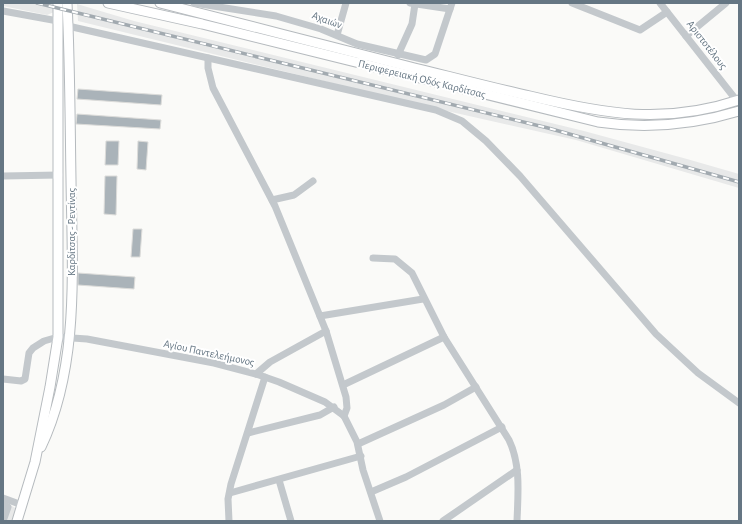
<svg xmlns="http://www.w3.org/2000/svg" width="742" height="524" font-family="'Alegreya Sans',sans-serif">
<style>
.built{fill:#e8e9e9}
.building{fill:#aab3b9;stroke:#dcdcda}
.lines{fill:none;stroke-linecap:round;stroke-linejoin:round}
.major-casing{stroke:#b5babe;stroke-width:11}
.minor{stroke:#c3c8cc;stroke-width:7}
.major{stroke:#fff;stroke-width:9}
.rail-casing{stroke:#a2aab0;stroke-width:3.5}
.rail{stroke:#fff;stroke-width:2;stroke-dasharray:6;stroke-linecap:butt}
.labels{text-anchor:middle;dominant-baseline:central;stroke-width:4;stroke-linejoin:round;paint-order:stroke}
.street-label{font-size:11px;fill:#657683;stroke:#fff}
</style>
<rect width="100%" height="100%" fill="#fafaf8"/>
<g class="built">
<polygon points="3,3 55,3 54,12 47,15 3,6"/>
<polygon points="77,4 134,21 584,131 687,159 739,174 739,188 576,140 438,109 78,21"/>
<polygon points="3,501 17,509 13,521 3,521"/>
</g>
<g class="building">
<polygon points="78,89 162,95 161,105 77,99"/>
<polygon points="77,114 161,120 160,129 76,124"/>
<polygon points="106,141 119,141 118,165 105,165"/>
<polygon points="138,141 148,142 146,170 137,169"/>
<polygon points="105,176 117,176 116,215 104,214"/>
<polygon points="133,229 142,229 140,257 131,257"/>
<polygon points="78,273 135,277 134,289 78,285"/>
</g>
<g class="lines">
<defs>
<g id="major">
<path d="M 108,3 L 202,24 L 598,122 C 645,129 693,125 739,111"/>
<path d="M 160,3 C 242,24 325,45 407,66 C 448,76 489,87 530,96 C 605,114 664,125 739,100"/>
<path d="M 41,447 C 80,365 72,268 71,179 C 70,120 70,61 67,3"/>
<polyline points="17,521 35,462 50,387 58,337 58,3"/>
</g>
</defs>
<use href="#major" class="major-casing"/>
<g class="minor">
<polyline points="194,3 276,16 321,29 357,44 426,60 435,54 452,3"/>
<polyline points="410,3 450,9"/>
<polyline points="572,3 640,30 667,12"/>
<polyline points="660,3 737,101"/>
<polyline points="3,11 58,21"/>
<polyline points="68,26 436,110 462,121 486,141 520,176 656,334 698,373 739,403"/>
<polyline points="337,35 346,3"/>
<polyline points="686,36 726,3"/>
<polyline points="398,55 412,24 415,4"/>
<polyline points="208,58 208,68 213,88 275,206 326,331 346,397 347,408 344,416"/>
<polyline points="3,176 59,175"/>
<polyline points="272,200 294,195 313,181"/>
<path d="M 373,258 L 395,259 L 412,273 L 444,337 L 509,440 C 521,465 518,494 517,521"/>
<polyline points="320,316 423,299"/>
<polyline points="256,374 270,362 326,331"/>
<polyline points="3,379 21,381 25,379 29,353 33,348 44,341 58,337 87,339 214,363 256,374 279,382 325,402 344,416 357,442 363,470 380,521"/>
<polyline points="343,385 444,337"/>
<polyline points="248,433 320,415 334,407"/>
<polyline points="358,444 444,405 476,387"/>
<polyline points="279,480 291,521"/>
<polyline points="371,492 406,477 502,427"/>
<polyline points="230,493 361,456"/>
<polyline points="3,498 22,505"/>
<polyline points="3,504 8,507 3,521"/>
<polyline points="229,521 228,499 231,484 265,377"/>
<polyline points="443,521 517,470"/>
</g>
<use href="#major" class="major"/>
<defs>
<polyline id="rail" points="37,3 548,128 739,182"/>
</defs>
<use href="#rail" class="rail-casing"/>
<use href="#rail" class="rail"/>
</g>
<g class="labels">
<g class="street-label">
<text transform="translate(327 20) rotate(20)">Αχαιών</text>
<text transform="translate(707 45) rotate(52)">Αριστοτέλους</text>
<text transform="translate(422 79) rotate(14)">Περιφερειακή Οδός Καρδίτσας</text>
<text transform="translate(71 232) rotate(-90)">Καρδίτσας - Ρεντίνας</text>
<text transform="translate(209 353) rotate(12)">Αγίου Παντελεήμονος</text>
</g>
</g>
<rect width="742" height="524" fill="none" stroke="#657683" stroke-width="8"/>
</svg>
